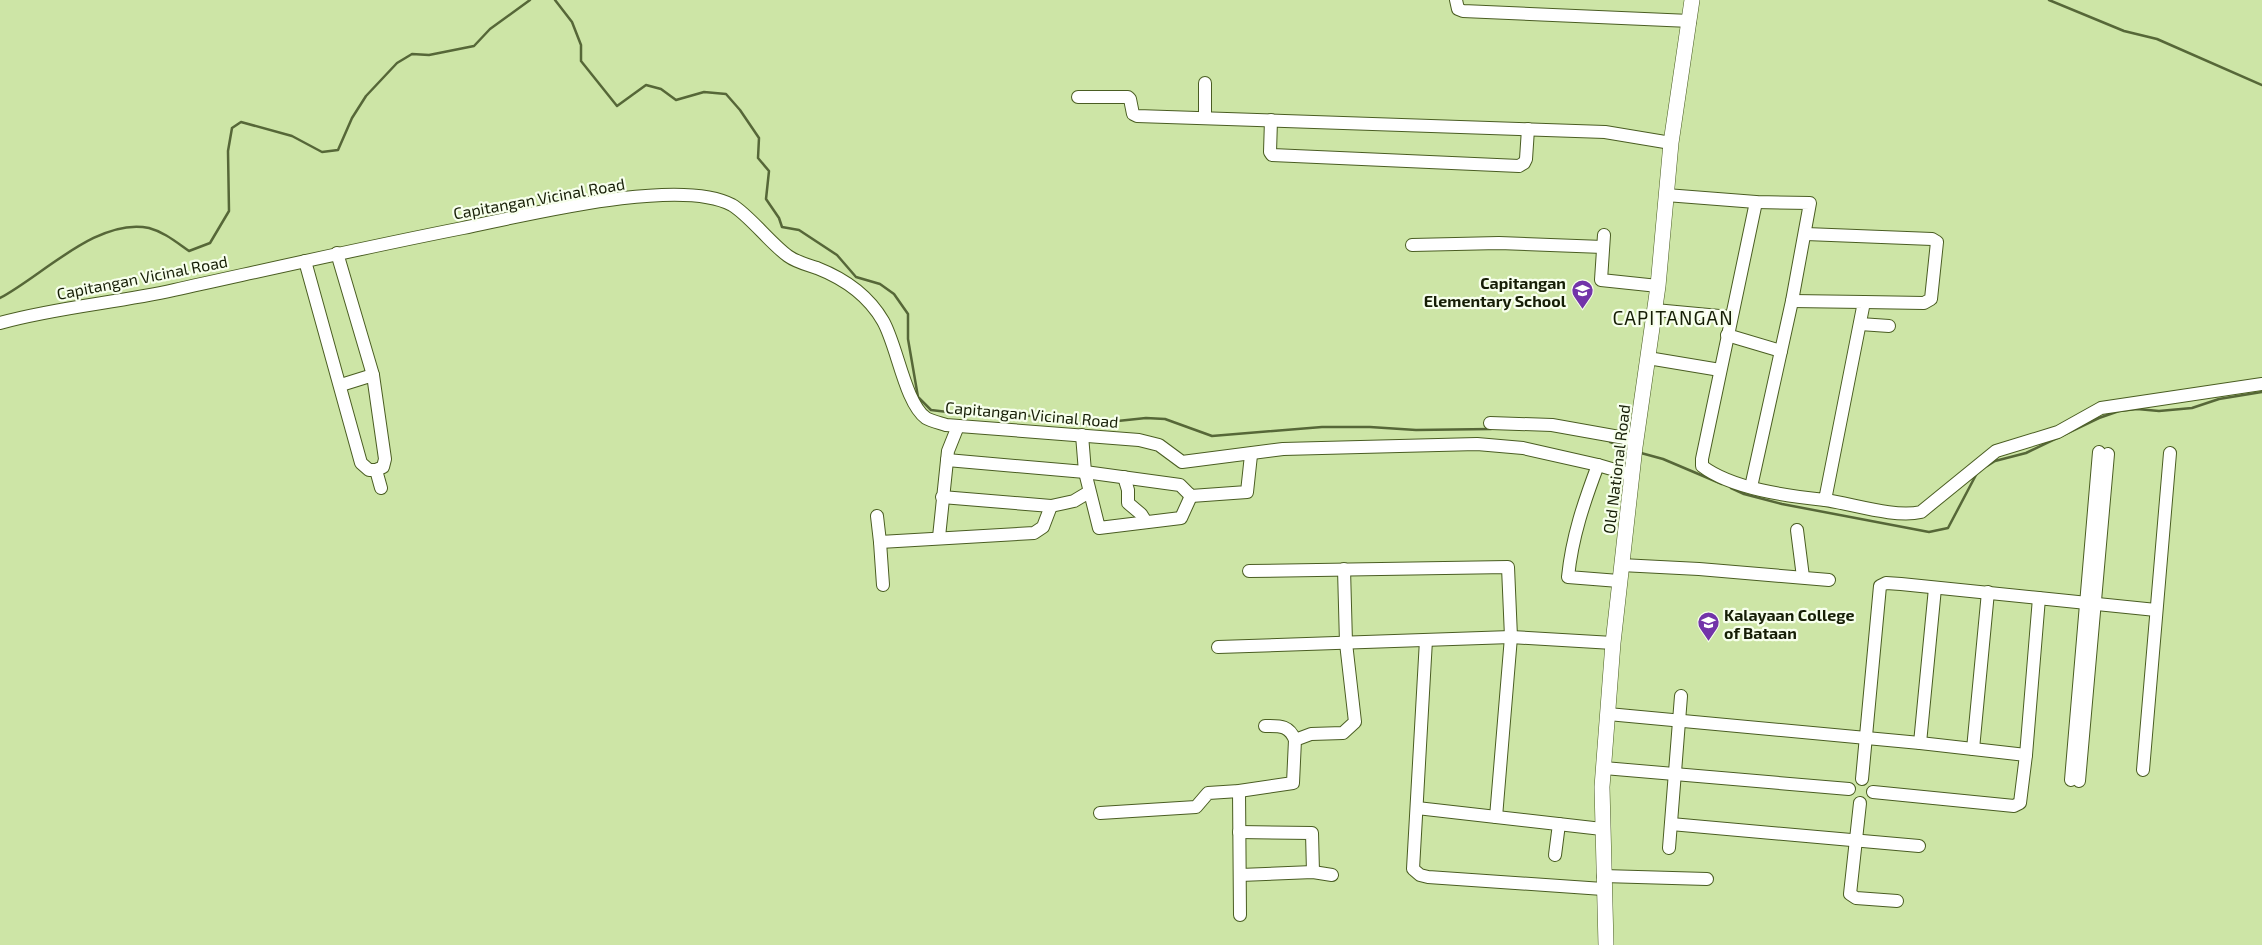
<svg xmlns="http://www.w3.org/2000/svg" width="2262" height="945" font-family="'Exo 2',sans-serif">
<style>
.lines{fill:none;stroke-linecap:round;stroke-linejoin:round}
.stream{stroke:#566738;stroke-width:2.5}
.minor-casing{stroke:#4a5d22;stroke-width:14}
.major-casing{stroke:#4a5d22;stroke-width:16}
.minor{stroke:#fff;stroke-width:12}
.major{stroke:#fff;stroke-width:15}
.labels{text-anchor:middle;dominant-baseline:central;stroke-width:4.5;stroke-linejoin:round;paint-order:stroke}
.street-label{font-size:16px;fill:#161e06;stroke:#f7ffec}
.poi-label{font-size:16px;font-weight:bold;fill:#161e06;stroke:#f7ffec;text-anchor:end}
.quarter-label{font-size:19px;letter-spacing:1px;fill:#161e06;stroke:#f7ffec}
</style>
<rect width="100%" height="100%" fill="#cde5a6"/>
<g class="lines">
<g class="stream">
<polyline points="555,0 572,22 581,45 581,61 617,106 646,85 661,89 676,100 704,92 726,94 740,110 759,138 758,158 769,171 766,199 779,218 782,227 799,230 837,255 856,277 880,284 894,294 908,314 908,339 918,397 931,410 981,416 1003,414 1032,416 1068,424 1089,424 1146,418 1165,419 1212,436 1322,427 1370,427 1416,430 1491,429"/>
<polyline points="2049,0 2124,31 2157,39 2262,85"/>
<path d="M 0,298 C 42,276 98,217 149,228 C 164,232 176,242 189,251 L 210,243 L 229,211 L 228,151 L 232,128 L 241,122 L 292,136 L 322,152 L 338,150 L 352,118 L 366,96 L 397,63 L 412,54 L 429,55 L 474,46 L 490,29 L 530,0"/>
<polyline points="1610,442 1631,449"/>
<polyline points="1641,453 1663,459 1722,484"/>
<polyline points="1987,466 1995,461 2026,453 2099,418 2119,411 2137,409 2159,411 2192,408 2219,399 2262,392"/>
<polyline points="1731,488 1744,494 1782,504 1929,532 1948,528 1977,473"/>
</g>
<defs>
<g id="minor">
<polyline points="1456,0 1458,9 1463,11 1690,21"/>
<polyline points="1205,83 1205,117"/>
<polyline points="1078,97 1128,97 1130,99 1133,114 1137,116 1605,132 1671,143"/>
<polyline points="1271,120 1270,152 1272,155 1519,166 1524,163 1526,159 1528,129"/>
<polyline points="1666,195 1756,202 1810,203 1792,301 1751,487"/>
<path d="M 1756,202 L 1702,459 L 1702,466 C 1732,489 1788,496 1825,500 L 1864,302 L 1792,301"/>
<polyline points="1806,234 1932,239 1937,242 1931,299 1924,303 1864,302"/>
<polyline points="1604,235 1601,280 1658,286"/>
<polyline points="1412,245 1499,243 1603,247"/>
<polyline points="337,253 373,375 385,459 383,467 376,470 381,488"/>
<polyline points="305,261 361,463 369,470 376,470"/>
<polyline points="1655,310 1730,317"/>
<path d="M 0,323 C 57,307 116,303 174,290 C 270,269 366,247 463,228 C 523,216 679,176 732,205 C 749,215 770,243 788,256 C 796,262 808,265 817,268 C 845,279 868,295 883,321 C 897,345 905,403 926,418 C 931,421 940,423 946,425 L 1139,440 L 1159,445 L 1182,462 L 1283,449 L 1477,444 L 1523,448 L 1598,465 L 1632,475"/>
<polyline points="1860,324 1889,326"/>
<polyline points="1727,335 1781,351"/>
<polyline points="1648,358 1720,370"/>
<polyline points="341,385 373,375"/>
<polyline points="1490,423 1552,425 1636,440"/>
<polyline points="1082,435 1085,472 1099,528 1181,518 1191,496"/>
<polyline points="947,460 1085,472 1180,485 1191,496 1247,492 1251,455"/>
<path d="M 1598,465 C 1584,502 1572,537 1568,577 L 1619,581"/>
<polyline points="1124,477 1128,490 1128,503 1141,514 1146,522"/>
<polyline points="942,497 1051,506 1074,501 1089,492"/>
<path d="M 1825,500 C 1853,504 1894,518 1921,512 L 1996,451 L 2058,432 L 2101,408 L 2262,384"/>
<polyline points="877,516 880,542 1034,533 1043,527 1051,506"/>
<polyline points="1797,530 1803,577"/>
<polyline points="939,537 948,451 958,426"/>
<polyline points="880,542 883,585"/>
<polyline points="1621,565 1699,569 1829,580"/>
<polyline points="1249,571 1508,567 1511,637 1496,817"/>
<polyline points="1426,640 1413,869 1420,875 1428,877 1603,889"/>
<polyline points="1218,647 1511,637 1613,643"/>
<polyline points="1608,714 1920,743 2026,755"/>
<path d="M 1265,726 C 1280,726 1289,725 1295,740"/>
<polyline points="1920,743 1935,588"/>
<polyline points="1973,749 1988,592"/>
<polyline points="1604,768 1849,789"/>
<polyline points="2143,770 2170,453"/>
<polyline points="1862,779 1880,586 1886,583 1901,584 2156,610"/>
<polyline points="2071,780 2099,452"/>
<polyline points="2079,781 2108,454"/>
<polyline points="1239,791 1240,915"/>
<polyline points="1873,792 2014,806 2020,803 2026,755 2039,598"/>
<polyline points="1860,803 1850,894 1856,898 1897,901"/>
<polyline points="1417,808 1602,829"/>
<polyline points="1100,813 1196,807 1208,793 1239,791 1293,783 1295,740 1311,734 1343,733 1355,722 1346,643 1344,569"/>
<polyline points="1671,824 1919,846"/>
<polyline points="1239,832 1312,833 1313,872"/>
<polyline points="1669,848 1681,696"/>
<polyline points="1555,855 1559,824"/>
<polyline points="1240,875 1313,872 1332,875"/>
<polyline points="1603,876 1707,879"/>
</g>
<polyline id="major" points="1606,945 1602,787 1613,643 1635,447 1658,286 1671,143 1692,0"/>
</defs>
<use href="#minor" class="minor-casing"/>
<use href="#major" class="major-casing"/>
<use href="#minor" class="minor"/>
<use href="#major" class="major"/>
</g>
<defs>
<symbol id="school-pin" viewBox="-11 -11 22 30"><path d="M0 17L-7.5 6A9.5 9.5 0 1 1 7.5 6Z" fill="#7233a9" stroke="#f7ffec"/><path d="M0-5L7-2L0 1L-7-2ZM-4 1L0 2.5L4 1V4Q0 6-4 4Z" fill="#fff"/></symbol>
<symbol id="university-pin" viewBox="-11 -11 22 30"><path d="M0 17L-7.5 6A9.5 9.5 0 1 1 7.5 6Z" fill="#7233a9" stroke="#f7ffec"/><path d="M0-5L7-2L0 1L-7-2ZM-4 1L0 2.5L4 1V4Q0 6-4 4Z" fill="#fff"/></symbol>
</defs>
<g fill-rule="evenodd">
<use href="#school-pin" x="1570" y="278" width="25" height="34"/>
<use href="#university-pin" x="1696" y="610" width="25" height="34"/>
</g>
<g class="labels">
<g class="street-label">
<text transform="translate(539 198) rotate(-10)">Capitangan Vicinal Road</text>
<text transform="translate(142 277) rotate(-11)">Capitangan Vicinal Road</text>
<text transform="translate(1032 414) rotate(5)">Capitangan Vicinal Road</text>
<text transform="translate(1616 469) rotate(-83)">Old National Road</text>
</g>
<g class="poi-label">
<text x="1566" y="282">Capitangan<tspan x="1566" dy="18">Elementary School</tspan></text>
<text x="1724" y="614" text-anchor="start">Kalayaan College<tspan x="1724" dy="18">of Bataan</tspan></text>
</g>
<g class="quarter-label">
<text x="1673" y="317">CAPITANGAN</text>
</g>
</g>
</svg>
